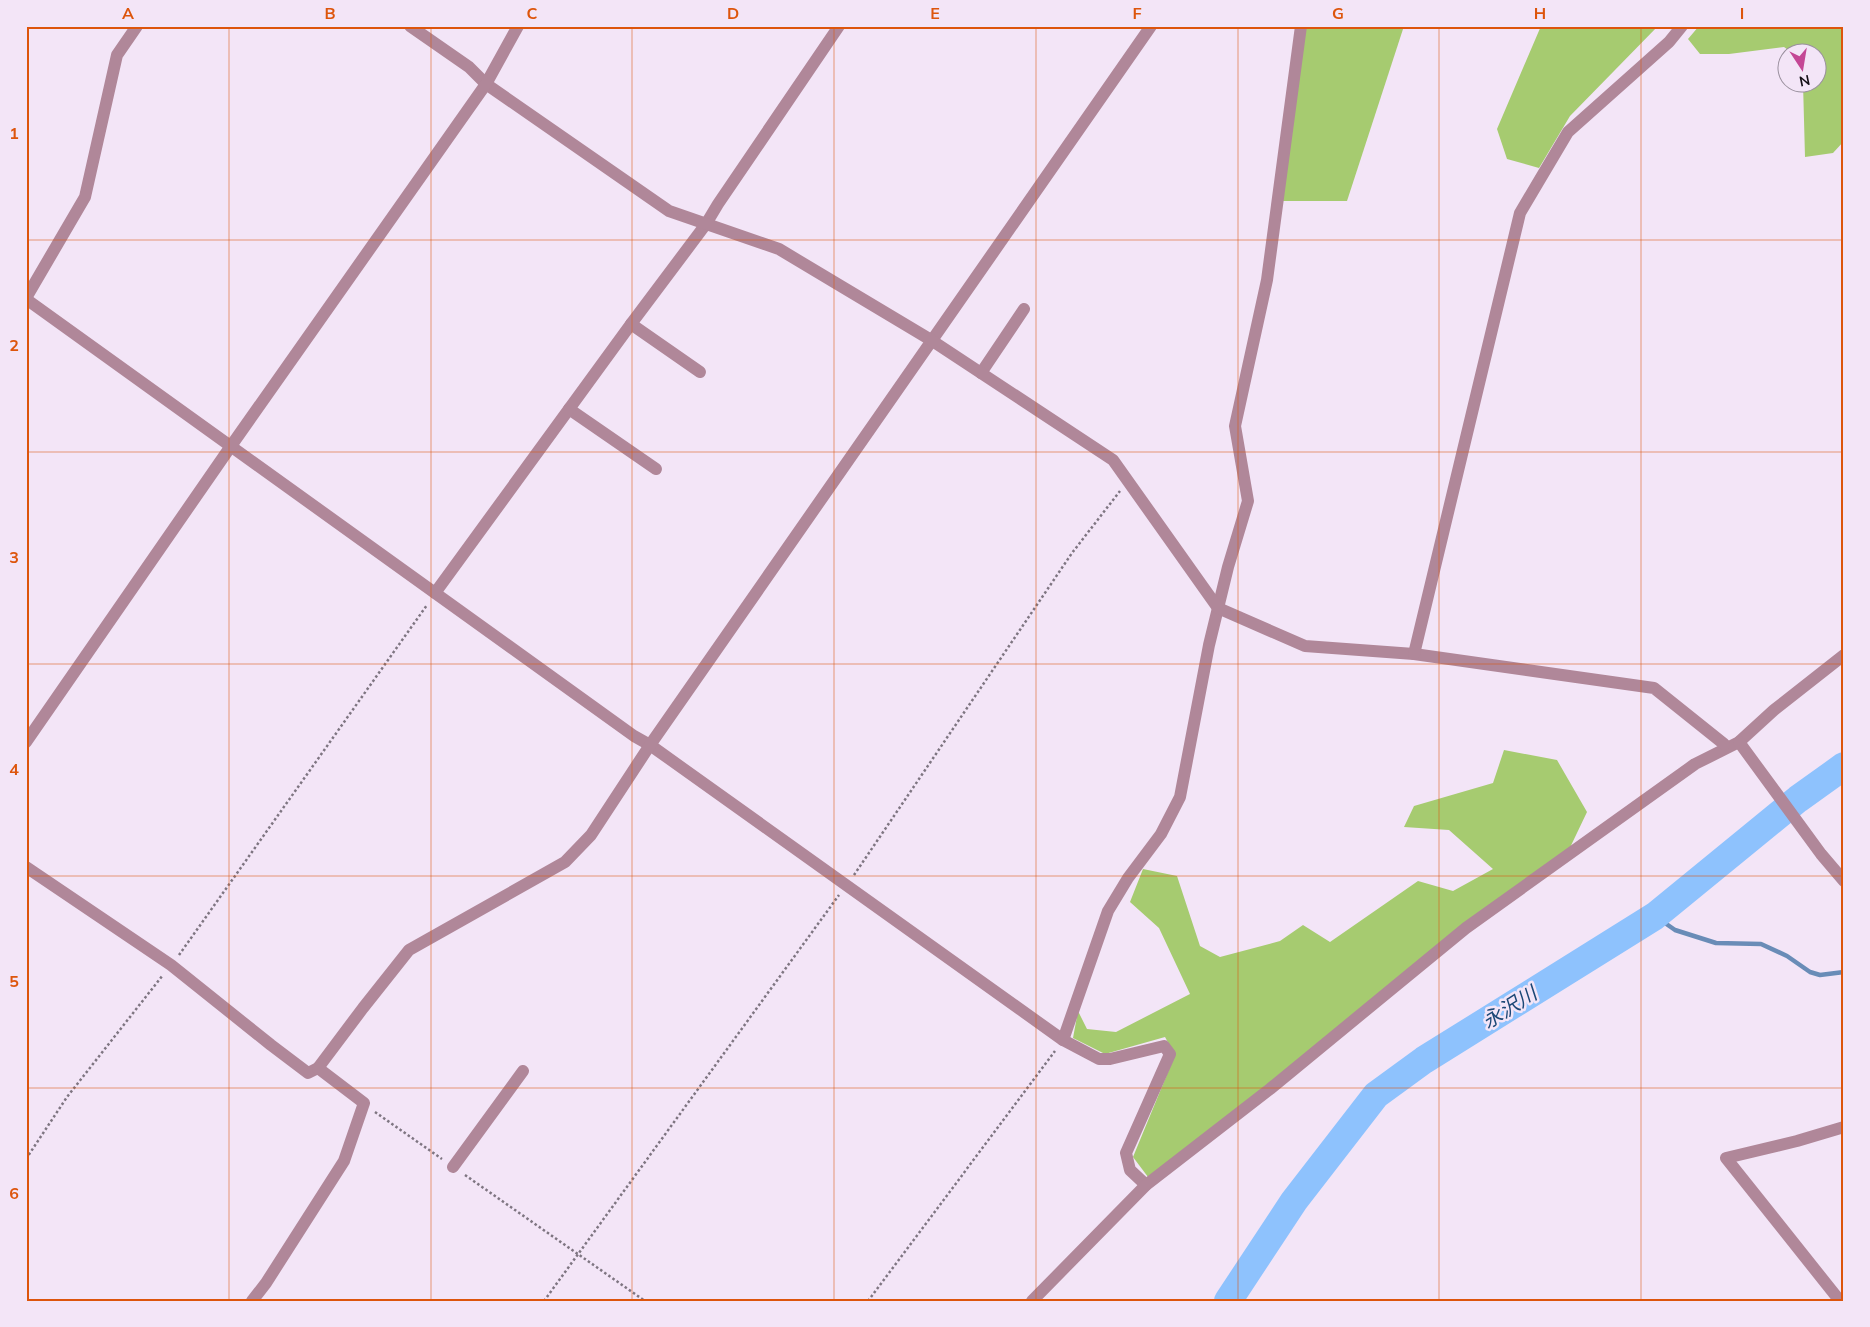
<svg xmlns="http://www.w3.org/2000/svg" width="1870" height="1327" font-family="Mulish,'Noto Sans JP',sans-serif">
<style>
.forest{fill:#a6cb70}
.lines{fill:none;stroke-linecap:round;stroke-linejoin:round}
.stream{stroke:#698cb7;stroke-width:4.5}
.river{stroke:#8ec2fd;stroke-width:28}
.path{stroke:#7e7581;stroke-width:2.5;stroke-dasharray:2.5 2.5;stroke-linecap:butt}
.minor{stroke:#b08799;stroke-width:12}
.tertiary{stroke:#b08799;stroke-width:12}
.grid{fill:none;stroke:#dd550c;stroke-width:1;stroke-opacity:0.55}
.labels{text-anchor:middle;dominant-baseline:central;stroke-width:5;stroke-linejoin:round;paint-order:stroke}
.water-label{font-size:20px;font-style:italic;fill:#1b4776;stroke:#f3e5f7}
.neatline{fill:none;stroke:#dd550c;stroke-width:2}
.grid-label{font-size:16px;text-anchor:middle;font-weight:bold;fill:#dd550c}
</style>
<rect width="100%" height="100%" fill="#f3e5f7"/>
<g class="forest">
<polygon points="1302,26 1404,26 1347,201 1277,201"/>
<polygon points="1541,26 1658,26 1570,116 1539,168 1507,159 1497,129"/>
<polygon points="1699,26 1844,26 1844,141 1833,153 1805,157 1803,83 1818,82 1818,52 1791,52 1784,47 1729,54 1700,54 1688,39"/>
<polygon points="1504,750 1557,760 1587,812 1566,856 1148,1177 1133,1157 1175,1055 1165,1037 1105,1054 1073,1038 1078,1011 1087,1029 1116,1032 1190,994 1159,928 1130,902 1143,869 1177,876 1200,946 1220,957 1280,941 1303,925 1330,942 1418,881 1453,891 1493,869 1449,830 1404,827 1414,806 1493,783"/>
</g>
<g class="lines">
<polyline class="stream" points="1655,916 1675,930 1716,943 1761,944 1787,956 1810,972 1820,975 1844,972"/>
<polyline class="river" points="1228,1301 1294,1201 1376,1095 1424,1060 1655,916 1798,799 1844,766"/>
<g class="path">
<polyline points="854,875 1072,553 1120,491"/>
<polyline points="179,955 427,605"/>
<polyline points="375,1112 442,1159"/>
<polyline points="26,1159 67,1097 163,975"/>
<polyline points="465,1175 645,1301"/>
<polyline points="544,1301 839,895"/>
<polyline points="868,1301 1055,1051"/>
</g>
<g class="minor">
<polyline points="410,26 469,67 486,84"/>
<polyline points="26,298 85,197 117,55 137,26"/>
<polyline points="26,299 634,736 650,745 1063,1040 1099,1059 1110,1059 1164,1046 1170,1054 1126,1153 1130,1170 1146,1185"/>
<polyline points="631,324 700,372"/>
<polyline points="981,373 1024,309"/>
<polyline points="569,409 656,469"/>
<polyline points="435,593 631,324 706,224 718,204 839,26"/>
<polyline points="26,867 171,965 271,1045 308,1073 318,1068 363,1008 409,950 565,862 591,835 650,745 1151,26"/>
<polyline points="1063,1040 1108,911 1128,878 1161,834 1180,797 1209,645 1228,567 1248,501 1235,426 1267,280 1301,26"/>
<polyline points="453,1167 523,1071"/>
<polyline points="252,1301 266,1283 344,1161 364,1103 318,1068"/>
<polyline points="1032,1301 1146,1185 1270,1089 1466,928 1695,764 1739,742 1774,710 1844,655"/>
<polyline points="1840,1301 1726,1158 1797,1141 1844,1127"/>
</g>
<g class="tertiary">
<polyline points="486,84 669,211 779,249 931,340 1113,460 1218,608 1305,646 1414,654 1654,688 1724,744"/>
<polyline points="1414,654 1520,213 1568,132 1669,42 1682,26"/>
<polyline points="26,742 231,446 486,84 518,26"/>
<polyline points="1739,742 1821,854 1844,881"/>
</g>
</g>
<path class="grid" d="M 229,26 L 229,1301M 431,26 L 431,1301M 632,26 L 632,1301M 834,26 L 834,1301M 1036,26 L 1036,1301M 1238,26 L 1238,1301M 1439,26 L 1439,1301M 1641,26 L 1641,1301M 26,240 L 1844,240M 26,452 L 1844,452M 26,664 L 1844,664M 26,876 L 1844,876M 26,1088 L 1844,1088"/>
<g class="labels">
<g class="water-label">
<text transform="translate(1509 1007) rotate(-32)">永沢川</text>
</g>
</g>
<rect width="1870" height="1327" fill="none" stroke="#f3e5f7" stroke-width="55"/>
<g transform="translate(1802 68) rotate(168)"><circle r="24" fill="#f3e5f7" stroke="#998f9d"/>
<path d="M0-4L9 19L0 12L-9 19Z" fill="#c44795"/>
<text y="-8" font-size="14" font-weight="bold" text-anchor="middle" fill="#130e15">N</text>
</g>
<rect x="28" y="28" width="1814" height="1272" class="neatline"/>
<g class="grid-label">
<text x="128" y="19">A</text>
<text x="330" y="19">B</text>
<text x="532" y="19">C</text>
<text x="733" y="19">D</text>
<text x="935" y="19">E</text>
<text x="1137" y="19">F</text>
<text x="1338" y="19">G</text>
<text x="1540" y="19">H</text>
<text x="1742" y="19">I</text>
<text x="14" y="139">1</text>
<text x="14" y="351">2</text>
<text x="14" y="563">3</text>
<text x="14" y="775">4</text>
<text x="14" y="987">5</text>
<text x="14" y="1199">6</text>
</g>
</svg>
